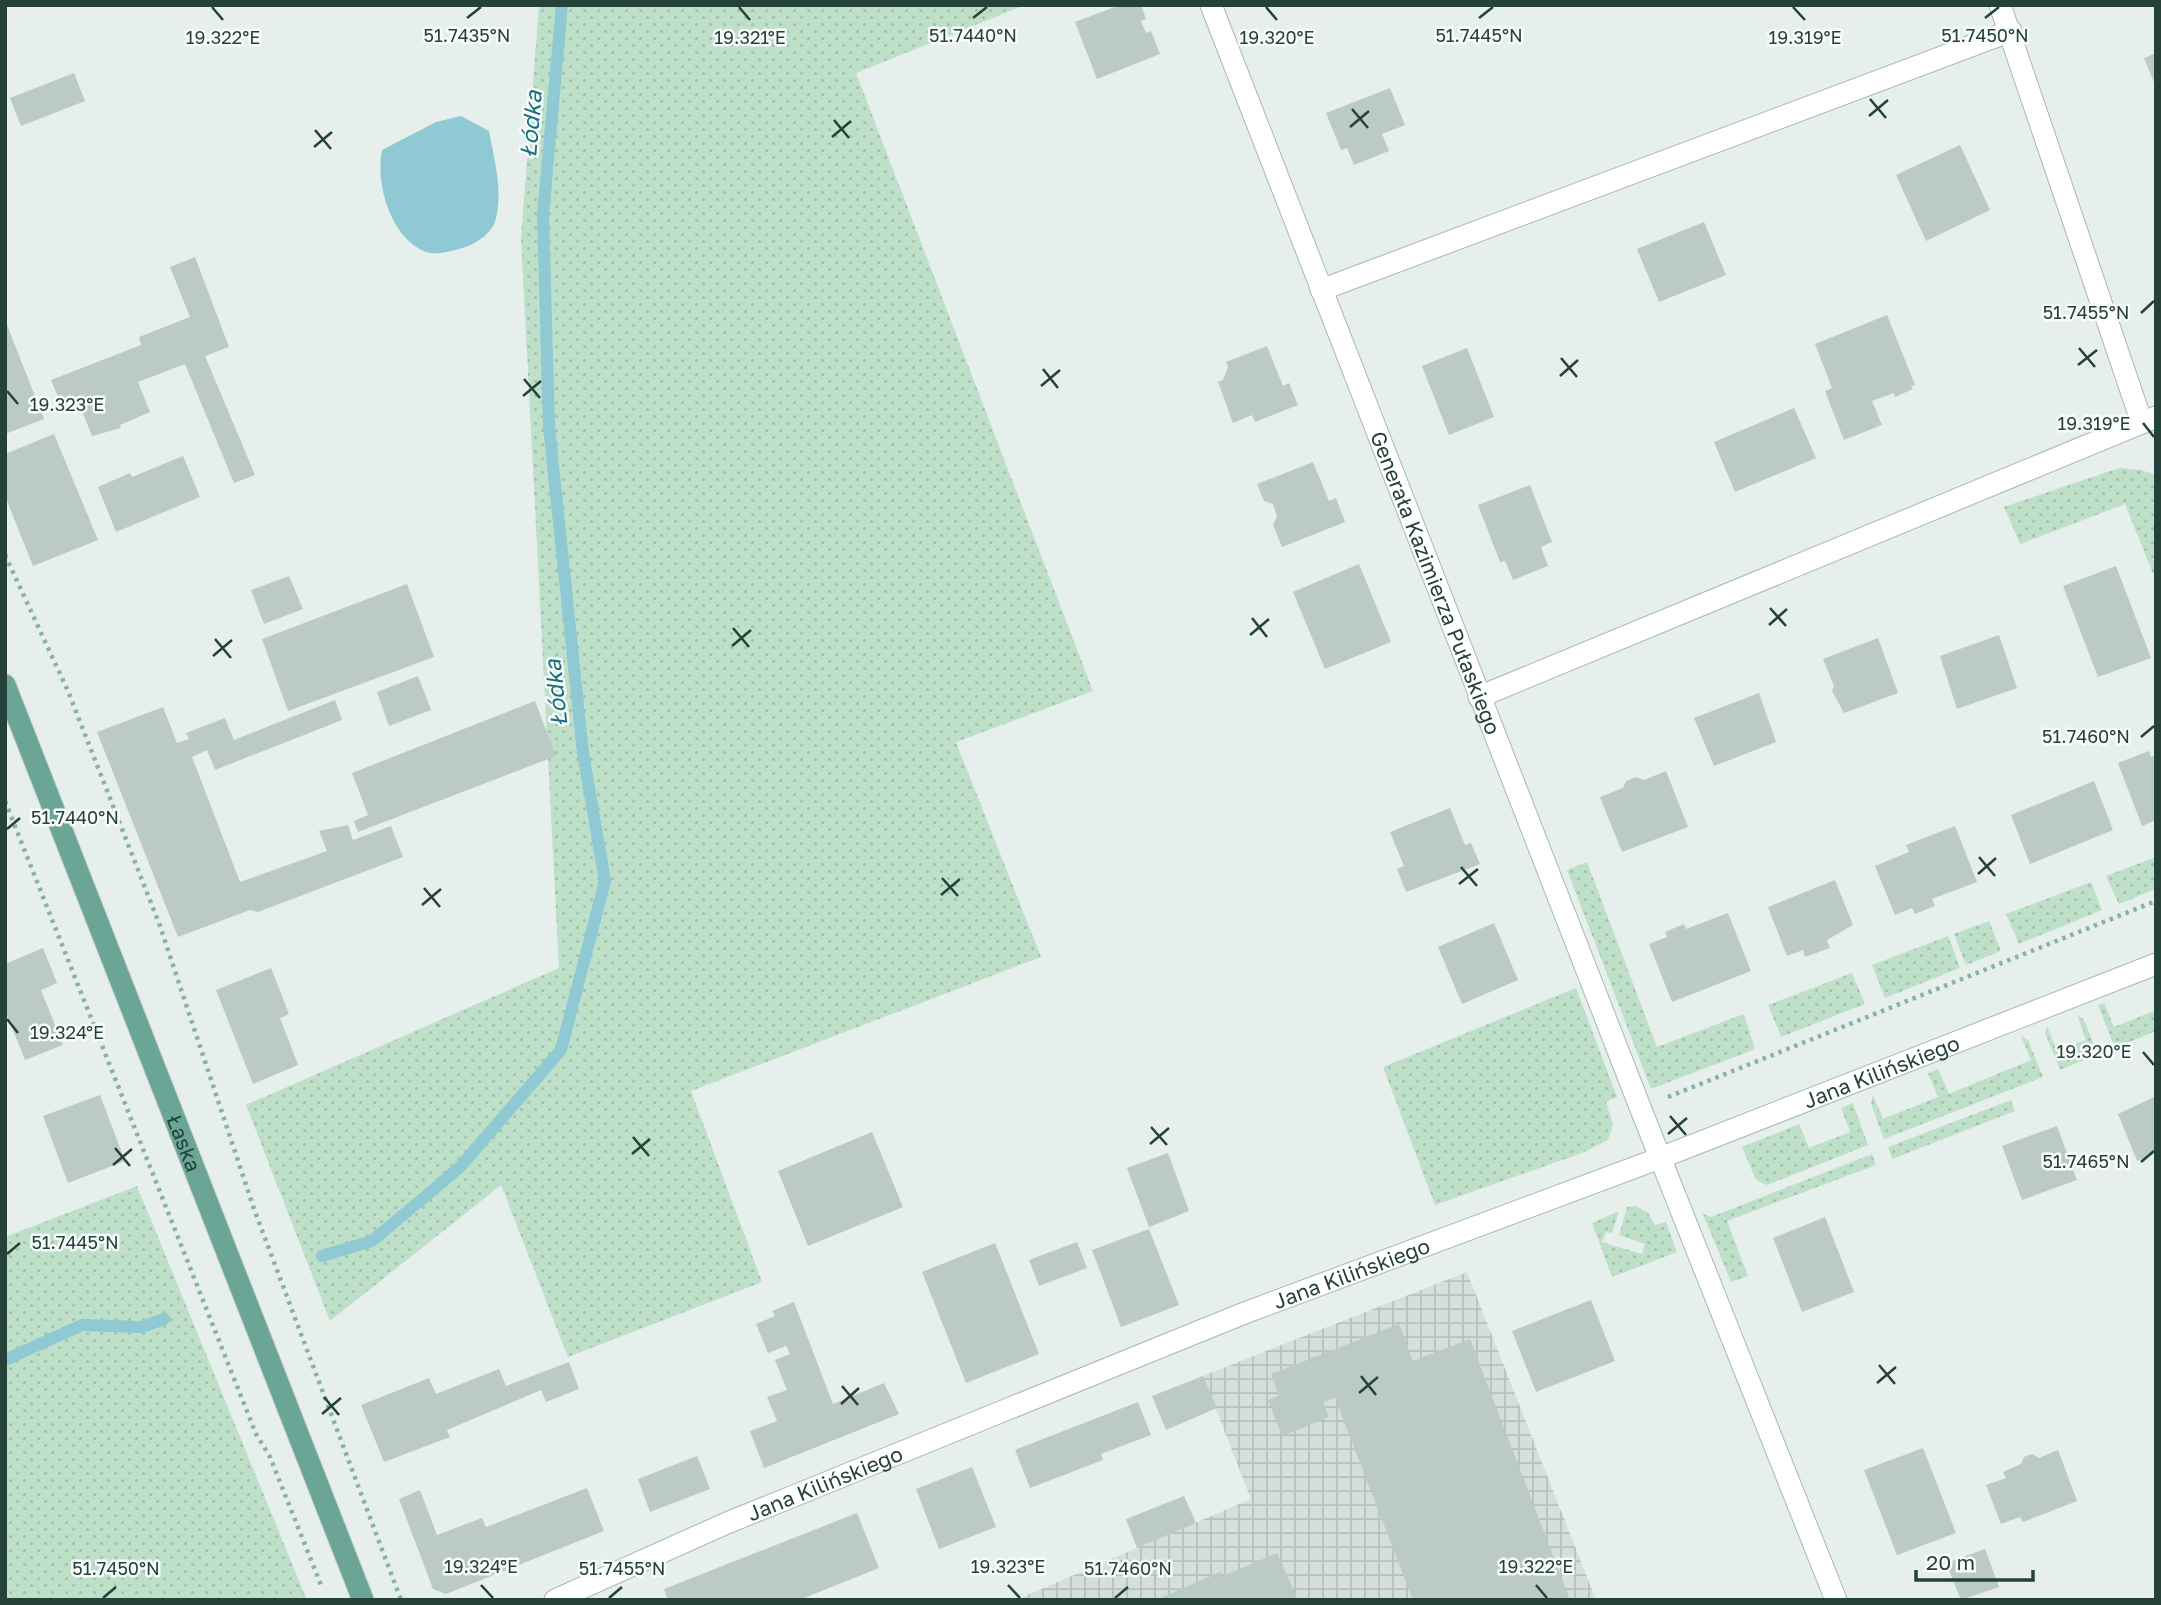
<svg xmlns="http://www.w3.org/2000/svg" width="2161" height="1605" font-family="'Golos Text',sans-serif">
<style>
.industrial{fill:url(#industrial-grid)}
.grass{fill:url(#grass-dots)}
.water{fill:#8ec9d4}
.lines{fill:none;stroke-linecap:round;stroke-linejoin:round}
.stream{stroke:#8ec9d4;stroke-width:12}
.building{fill:#bbcac4}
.minor-casing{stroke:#a8b8b2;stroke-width:23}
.major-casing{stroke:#c2cac8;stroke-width:23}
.path{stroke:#86b3a5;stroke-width:4.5;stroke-dasharray:3.5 5;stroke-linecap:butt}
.minor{stroke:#fff;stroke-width:21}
.major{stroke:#6aa596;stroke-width:21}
.ticks{fill:none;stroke:#24423a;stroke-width:2.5}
.labels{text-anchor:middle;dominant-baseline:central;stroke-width:5;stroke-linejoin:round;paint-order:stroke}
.street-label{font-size:21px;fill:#24423a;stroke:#f7fbf9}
.water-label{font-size:23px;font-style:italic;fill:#1c6f80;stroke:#f7fbf9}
.ticks-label{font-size:18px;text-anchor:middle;fill:#24423a;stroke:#f7fbf9;stroke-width:5;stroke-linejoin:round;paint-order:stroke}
</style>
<defs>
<pattern id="industrial-grid" width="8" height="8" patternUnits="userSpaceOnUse" patternTransform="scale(1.75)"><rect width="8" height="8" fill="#d4dfda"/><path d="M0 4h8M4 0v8" fill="none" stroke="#b6c1bc"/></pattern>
<pattern id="grass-dots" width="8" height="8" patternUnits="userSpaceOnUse" patternTransform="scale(1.75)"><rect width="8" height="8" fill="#bfe0c8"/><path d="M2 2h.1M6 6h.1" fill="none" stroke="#a4c1ad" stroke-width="1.8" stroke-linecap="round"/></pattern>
</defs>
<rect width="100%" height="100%" fill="#e6efeb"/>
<polygon class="industrial" points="1467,1272 1596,1600 1016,1600 1251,1499 1203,1376"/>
<g class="grass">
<polygon points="539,5 1025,5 856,73 1093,691 956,742 1041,957 691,1091 762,1282 568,1357 501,1185 330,1321 246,1105 559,968 521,238"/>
<polygon points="2119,468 2141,470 2156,475 2156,581 2125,504 2020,544 2004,507"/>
<polygon points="2156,857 2156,889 2119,904 2106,876"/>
<polygon points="1587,862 1657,1047 1744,1014 1755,1049 1651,1089 1567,870"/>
<polygon points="2091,882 2102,910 2019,944 2006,914"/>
<polygon points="1989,921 2001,951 1966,965 1954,934"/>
<polygon points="1948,936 1960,968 1885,998 1872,965"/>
<polygon points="1852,973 1865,1004 1781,1037 1768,1005"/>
<polygon points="1576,988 1617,1097 1606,1102 1613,1125 1608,1140 1582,1153 1435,1205 1383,1067"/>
<polygon points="2104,1003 2114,1027 2156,1010 2156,1031 2115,1048 2098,1005"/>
<polygon points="2077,1015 2084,1020 2098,1054 2060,1070 2045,1033 2047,1026 2057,1051 2086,1040"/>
<polygon points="2021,1036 2028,1040 2043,1077 1884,1139 1871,1104 1873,1095 1883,1119 1938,1097 1928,1073 1938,1069 1949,1094 2031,1060"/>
<polygon points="2011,1100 2015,1111 1892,1159 1888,1147"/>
<polygon points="1853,1103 1868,1145 1767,1185 1756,1180 1742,1147 1799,1124 1809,1148 1850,1132 1841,1108"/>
<polygon points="1872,1154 1876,1165 1727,1221 1748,1276 1731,1282 1703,1214 1711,1217"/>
<polygon points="137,1186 307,1600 5,1600 5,1237"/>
<polygon points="1636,1206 1648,1213 1655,1225 1666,1222 1677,1252 1612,1277 1592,1223 1619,1211 1612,1233 1606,1232 1602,1242 1642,1254 1645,1244 1619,1235 1627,1207"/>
</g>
<path class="water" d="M 461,116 L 489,131 C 494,159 504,193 495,222 C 491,233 478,242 468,246 C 456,250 438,256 426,252 C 391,239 375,184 382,150 L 436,122 Z"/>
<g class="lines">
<g class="stream">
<polyline points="322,1256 372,1241 459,1168 561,1050 605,881 583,753 549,427 543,215 562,5"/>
<polyline points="5,1360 82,1325 142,1327 164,1319"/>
</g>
</g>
<g class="building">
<polygon points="1120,5 1141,5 1146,19 1141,21 1146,33 1151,31 1160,54 1097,79 1075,22"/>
<polygon points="2156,53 2156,87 2144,58"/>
<polygon points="74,73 85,101 21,126 10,98"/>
<polygon points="1390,88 1405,125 1382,134 1389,151 1354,165 1347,148 1341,150 1326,113"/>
<polygon points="1960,145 1990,210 1926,241 1896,175"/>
<polygon points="1704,222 1726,275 1659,302 1637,249"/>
<polygon points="195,257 229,347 205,356 255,475 234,483 185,364 138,382 150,412 120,425 121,428 92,436 80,406 114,391 64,411 51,380 141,345 139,337 190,317 170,267"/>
<polygon points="1887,315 1915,385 1911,386 1913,389 1895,397 1894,393 1872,401 1882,425 1844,440 1825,391 1832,388 1815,344"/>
<polygon points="5,320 44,419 5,434"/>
<polygon points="1267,346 1283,386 1289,383 1298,405 1255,422 1252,415 1233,423 1218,382 1223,380 1228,367 1226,362"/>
<polygon points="1467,348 1494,417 1449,435 1422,366"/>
<polygon points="1794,408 1816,458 1735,492 1714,442"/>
<polygon points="54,434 98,540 33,566 5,496 5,454"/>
<polygon points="183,456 200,497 116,532 98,487 130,473 132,477"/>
<polygon points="1313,462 1329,501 1336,498 1345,522 1282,547 1273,525 1277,516 1273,504 1264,501 1257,484"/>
<polygon points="1530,485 1552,542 1541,547 1548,566 1513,580 1505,561 1500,562 1478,505"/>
<polygon points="1359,564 1391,642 1325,669 1293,592"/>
<polygon points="2116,566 2151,658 2098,677 2063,586"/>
<polygon points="289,576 303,609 264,624 251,590"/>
<polygon points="407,584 434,657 288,711 262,639"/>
<polygon points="1999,635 2017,688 1957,709 1940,656"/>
<polygon points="1878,638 1898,693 1844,713 1832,691 1834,686 1823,659"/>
<polygon points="418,676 431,710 389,726 377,692"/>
<polygon points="1759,693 1776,742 1714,766 1694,718"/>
<polygon points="335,700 342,720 215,770 207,750 192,757 240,882 327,851 319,831 348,825 353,840 391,826 403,857 258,912 250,910 178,937 97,732 163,707 177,743 189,739 186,733 225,718 234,740"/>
<polygon points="535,701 556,756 358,832 354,821 368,815 352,773"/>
<polygon points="2149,751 2151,757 2156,755 2156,820 2142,826 2118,763"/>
<polygon points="1666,771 1688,827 1622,852 1600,797 1623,788 1626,781 1636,777 1644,780"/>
<polygon points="2094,781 2113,830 2030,864 2011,815"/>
<polygon points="1450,808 1465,845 1471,843 1480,864 1406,892 1397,869 1404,866 1390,832"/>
<polygon points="1955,826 1977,882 1932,899 1935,906 1915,914 1912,908 1895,915 1875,866 1909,852 1906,845"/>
<polygon points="1835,880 1853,925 1827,940 1830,948 1805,957 1803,950 1787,956 1768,907"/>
<polygon points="1728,913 1751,971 1672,1002 1649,944 1667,937 1665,932 1684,924 1686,929"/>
<polygon points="1494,923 1518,980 1462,1004 1438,947"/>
<polygon points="43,948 57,983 41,990 63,1045 25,1060 5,1010 5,964"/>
<polygon points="271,968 289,1014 280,1018 298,1065 253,1084 216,990"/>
<polygon points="100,1095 125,1161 68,1183 43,1116"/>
<polygon points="2156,1096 2156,1153 2137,1161 2118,1114"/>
<polygon points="2057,1126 2077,1180 2022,1200 2002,1146"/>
<polygon points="872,1132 903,1207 808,1246 778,1171"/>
<polygon points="1168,1153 1189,1211 1149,1227 1127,1168"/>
<polygon points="1825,1217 1854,1292 1802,1312 1773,1238"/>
<polygon points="1149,1229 1179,1305 1121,1327 1092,1250"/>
<polygon points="1077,1242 1087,1268 1039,1286 1029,1260"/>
<polygon points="995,1243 1039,1354 966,1383 922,1272"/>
<polygon points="1591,1300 1615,1361 1536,1392 1512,1331"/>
<polygon points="794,1302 833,1404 884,1383 899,1414 764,1468 750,1431 777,1421 767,1397 787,1390 775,1360 790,1354 786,1346 768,1353 756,1324 775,1316 772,1311"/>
<polygon points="1399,1324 1413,1361 1470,1339 1570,1600 1413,1600 1335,1398 1323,1402 1329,1417 1282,1436 1268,1400 1279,1396 1271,1374"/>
<polygon points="569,1362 579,1389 546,1402 541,1390 447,1430 450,1437 384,1462 361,1405 429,1378 436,1394 499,1369 506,1386"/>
<polygon points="1203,1376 1217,1408 1166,1430 1152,1396"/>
<polygon points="1138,1402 1151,1435 1101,1454 1103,1460 1030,1488 1015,1450"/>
<polygon points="1923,1448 1956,1533 1897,1555 1864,1470"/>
<polygon points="2058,1450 2077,1501 2023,1522 2020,1517 2001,1524 1986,1485 2006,1478 2003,1472 2021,1464 2024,1457 2032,1454 2039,1458"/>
<polygon points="697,1456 710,1489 650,1512 638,1479"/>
<polygon points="972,1467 996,1527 939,1549 916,1489"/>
<polygon points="587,1488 604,1531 446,1594 433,1589 399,1499 420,1490 437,1535 482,1518 486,1527"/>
<polygon points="1184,1496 1196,1523 1137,1548 1126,1519"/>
<polygon points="857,1513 879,1568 799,1600 668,1600 664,1589"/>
<polygon points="1985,1549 1999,1587 1961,1600 1946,1563"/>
<polygon points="1277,1553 1298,1600 1156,1600 1220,1572 1223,1576"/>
</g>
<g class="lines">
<defs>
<g id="minor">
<path id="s1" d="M 1211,5 L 1640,1107 L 1836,1600"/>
<polyline points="2000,5 2142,423"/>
<polyline points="1321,290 2011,31"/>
<polyline points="1479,697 2156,417"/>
<path id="s2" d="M 555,1600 L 727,1523 L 1242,1314 L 1660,1158 L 2156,964"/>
</g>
<g id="major">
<path id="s3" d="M 5,685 L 363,1600"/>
</g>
</defs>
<use href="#minor" class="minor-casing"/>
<use href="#major" class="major-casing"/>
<g class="path">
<polyline points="5,555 68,691 160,926 254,1209 401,1600"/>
<polyline points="5,801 256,1434 270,1457 321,1585"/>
<polyline points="1668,1097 2156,901"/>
</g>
<use href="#minor" class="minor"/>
<use href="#major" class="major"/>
</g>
<path class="ticks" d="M 212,7 L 223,20M 739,7 L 750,20M 1266,7 L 1277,20M 1793,7 L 1805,20M 467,18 L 481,7M 973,18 L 987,7M 1479,18 L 1493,7M 1985,18 L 1999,7M 1870,99 L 1886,118M 1352,109 L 1368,128M 1869,116 L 1888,100M 834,120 L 849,138M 1350,127 L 1369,111M 315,130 L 331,149M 832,137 L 851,121M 314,147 L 332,132M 2141,313 L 2154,301M 2079,348 L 2095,367M 1561,358 L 1577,377M 2078,365 L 2097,350M 1043,369 L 1058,388M 1560,376 L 1578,360M 524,379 L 540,398M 1041,386 L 1060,370M 7,391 L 18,404M 523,396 L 541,381M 2143,423 L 2154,437M 1770,608 L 1786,626M 1252,618 L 1267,637M 1769,625 L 1787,609M 733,628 L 749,647M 1250,635 L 1269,619M 215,639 L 231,658M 732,646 L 751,630M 213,656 L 232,640M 2141,737 L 2154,726M 7,829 L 20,818M 1979,857 L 1995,876M 1461,867 L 1477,886M 1978,874 L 1996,858M 942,878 L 958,896M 1459,884 L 1478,869M 424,888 L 440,907M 941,895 L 960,879M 422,905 L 441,889M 7,1019 L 18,1033M 2143,1052 L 2154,1065M 1670,1116 L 1686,1135M 1151,1127 L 1167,1145M 1668,1134 L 1687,1118M 633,1137 L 649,1156M 1150,1144 L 1169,1128M 115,1148 L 130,1166M 632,1154 L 650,1139M 2141,1162 L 2154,1151M 113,1165 L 132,1149M 7,1254 L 20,1243M 1879,1365 L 1895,1384M 1361,1376 L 1376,1395M 1877,1383 L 1896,1367M 842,1386 L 858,1405M 1359,1393 L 1378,1377M 324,1397 L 339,1415M 841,1404 L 859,1388M 322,1414 L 341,1398M 481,1585 L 493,1598M 1008,1585 L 1020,1598M 1536,1585 L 1547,1598M 103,1598 L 116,1587M 609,1598 L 622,1587M 1115,1598 L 1128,1587"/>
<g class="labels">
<g class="street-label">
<text stroke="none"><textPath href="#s1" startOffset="620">Generała Kazimierza Pułaskiego</textPath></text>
<text stroke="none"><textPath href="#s2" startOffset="1428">Jana Kilińskiego</textPath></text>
<text stroke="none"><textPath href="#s3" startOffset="492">Łaska</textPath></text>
<text stroke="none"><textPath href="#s2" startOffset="861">Jana Kilińskiego</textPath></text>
<text stroke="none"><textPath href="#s2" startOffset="294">Jana Kilińskiego</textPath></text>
</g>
<g class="water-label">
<text transform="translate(530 124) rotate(-85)">Łódka</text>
<text transform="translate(555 693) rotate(-96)">Łódka</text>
</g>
</g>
<g class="ticks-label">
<text x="467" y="42">51.7435°N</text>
<text x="973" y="42">51.7440°N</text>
<text x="1479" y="42">51.7445°N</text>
<text x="1985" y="42">51.7450°N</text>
<text x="223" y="44">19.322°E</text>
<text x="750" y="44">19.321°E</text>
<text x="1277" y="44">19.320°E</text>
<text x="1805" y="44">19.319°E</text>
<text x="2086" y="319">51.7455°N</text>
<text x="67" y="411">19.323°E</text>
<text x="2094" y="430">19.319°E</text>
<text x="2086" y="743">51.7460°N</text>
<text x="75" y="824">51.7440°N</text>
<text x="67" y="1039">19.324°E</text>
<text x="2094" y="1058">19.320°E</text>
<text x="2086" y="1168">51.7465°N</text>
<text x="75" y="1249">51.7445°N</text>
<text x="481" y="1573">19.324°E</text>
<text x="1008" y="1573">19.323°E</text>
<text x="1536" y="1573">19.322°E</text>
<text x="116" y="1575">51.7450°N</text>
<text x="622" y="1575">51.7455°N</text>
<text x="1128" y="1575">51.7460°N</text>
</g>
<rect width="2161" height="1605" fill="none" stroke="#24423a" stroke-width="14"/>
<path d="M1916 1570v10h117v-10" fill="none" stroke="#24423a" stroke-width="3.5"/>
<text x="1926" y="1570" font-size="21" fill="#24423a" stroke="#f7fbf9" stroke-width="5" paint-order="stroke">20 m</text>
</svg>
